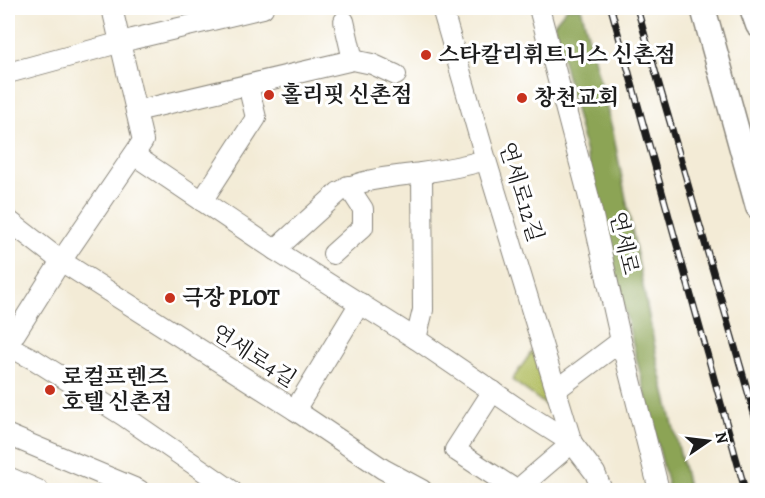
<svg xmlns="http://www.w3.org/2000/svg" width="765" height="498" font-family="Alegreya,'Noto Serif KR',serif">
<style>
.green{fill:#b0bc5d;stroke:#666c3c;stroke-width:1.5}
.forest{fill:#8ca454;stroke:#546038;stroke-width:1.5}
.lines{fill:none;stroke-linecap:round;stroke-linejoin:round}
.minor-casing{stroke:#888479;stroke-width:22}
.major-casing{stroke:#888479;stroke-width:27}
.minor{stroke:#fff;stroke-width:20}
.major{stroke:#fff;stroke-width:24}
.rail-casing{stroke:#1c1c1c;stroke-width:7}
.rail{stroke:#fff;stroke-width:4.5;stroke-dasharray:14;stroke-linecap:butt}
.poi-dot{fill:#c8321e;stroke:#fff;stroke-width:2}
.labels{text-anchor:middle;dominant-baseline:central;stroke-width:6;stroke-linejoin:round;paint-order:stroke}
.poi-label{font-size:22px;font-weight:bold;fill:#1c1c1c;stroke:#fff;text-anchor:start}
.street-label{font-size:22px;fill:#1c1c1c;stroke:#fff}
</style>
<rect width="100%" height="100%" fill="#fff"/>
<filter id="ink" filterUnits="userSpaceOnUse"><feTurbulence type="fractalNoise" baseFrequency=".0167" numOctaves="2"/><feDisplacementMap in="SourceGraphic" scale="12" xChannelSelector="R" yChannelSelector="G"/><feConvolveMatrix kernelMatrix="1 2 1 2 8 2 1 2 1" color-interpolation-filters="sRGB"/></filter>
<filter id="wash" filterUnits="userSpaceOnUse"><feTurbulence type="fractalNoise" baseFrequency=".008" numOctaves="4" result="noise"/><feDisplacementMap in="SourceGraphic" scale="24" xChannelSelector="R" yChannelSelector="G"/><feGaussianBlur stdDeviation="1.35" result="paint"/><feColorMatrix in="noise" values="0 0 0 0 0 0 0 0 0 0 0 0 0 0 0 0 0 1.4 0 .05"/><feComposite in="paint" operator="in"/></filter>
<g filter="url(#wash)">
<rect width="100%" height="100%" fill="#f3ebd6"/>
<polygon class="green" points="535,347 551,407 550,408 512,380"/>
<polygon class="forest" points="567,8 581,8 613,132 659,368 689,490 669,490 554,24"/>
</g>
<g filter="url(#ink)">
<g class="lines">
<defs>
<g id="minor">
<polyline points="442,8 486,160 572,443"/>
<polyline points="539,8 588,194 621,341 659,490"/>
<polyline points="344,21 353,60"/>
<polyline points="8,73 133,39 263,8"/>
<polyline points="136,111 353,60 372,64 396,75"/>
<polyline points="134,155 275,250 416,339 523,412 572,443 595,473 602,490"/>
<polyline points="202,201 256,118 248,85"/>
<polyline points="8,220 61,261 295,410 383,469 422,490"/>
<path d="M 275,250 L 339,192 C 364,178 393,177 421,173 C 443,170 464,166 486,160"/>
<polyline points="333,254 363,227 363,209 348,186"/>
<polyline points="15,334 61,261 143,141 112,8"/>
<polyline points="416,339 423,310 422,173"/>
<polyline points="8,346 35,360 124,416 231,490"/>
<polyline points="557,389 621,341"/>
<polyline points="493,391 455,450 516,490"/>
<polyline points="295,410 360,303"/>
<polyline points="8,435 139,490"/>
<polyline points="8,477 38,490"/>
<polyline points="517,490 572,443"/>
</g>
<g id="major">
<polyline points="703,8 758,207"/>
<polyline points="752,8 758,25"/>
</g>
</defs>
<use href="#minor" class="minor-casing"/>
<use href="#major" class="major-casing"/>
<use href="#minor" class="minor"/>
<use href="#major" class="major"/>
<defs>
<g id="rail">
<polyline points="611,8 745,490"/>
<polyline points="637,8 758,427"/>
</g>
</defs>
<use href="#rail" class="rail-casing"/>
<use href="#rail" class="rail"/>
</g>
</g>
<g class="poi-dot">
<circle cx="426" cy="55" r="6"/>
<circle cx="269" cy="95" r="6"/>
<circle cx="522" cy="98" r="6"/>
<circle cx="170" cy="298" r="6"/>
<circle cx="50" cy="390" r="6"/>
</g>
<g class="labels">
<g class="poi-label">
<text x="438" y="55">스타칼리휘트니스 신촌점</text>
<text x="281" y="95">홀리핏 신촌점</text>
<text x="534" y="98">창천교회</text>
<text x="182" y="298">극장 PLOT</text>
<text x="62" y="377">로컬프렌즈<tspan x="62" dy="25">호텔 신촌점</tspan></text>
</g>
<g class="street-label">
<text transform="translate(521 192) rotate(73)">연세로12길</text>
<text transform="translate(624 243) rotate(77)">연세로</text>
<text transform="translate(254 356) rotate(33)">연세로4길</text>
</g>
</g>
<rect width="765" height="498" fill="none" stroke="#fff" stroke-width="30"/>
<g transform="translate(708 441) rotate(76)" stroke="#ffffff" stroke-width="4.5" paint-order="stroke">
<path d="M0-4.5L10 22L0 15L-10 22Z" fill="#1c1c1c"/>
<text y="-9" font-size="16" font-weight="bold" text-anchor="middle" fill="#1c1c1c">N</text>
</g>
</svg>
